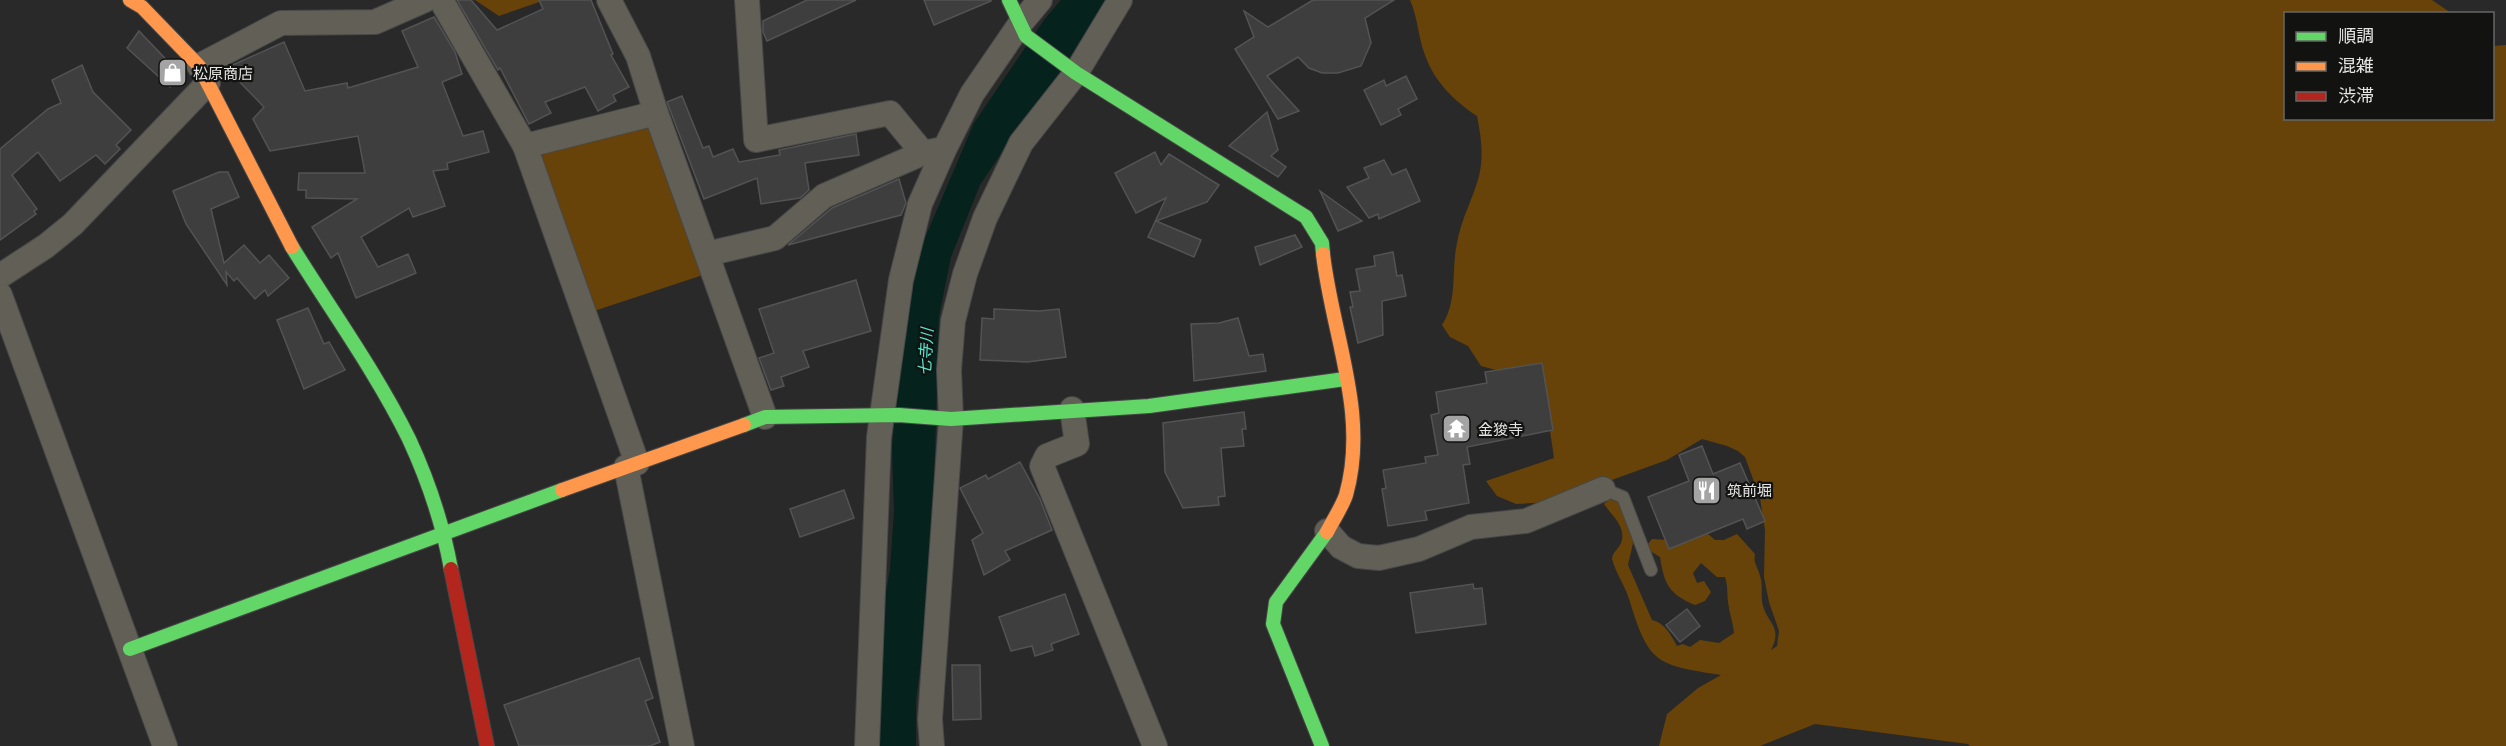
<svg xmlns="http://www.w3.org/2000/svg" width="2506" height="746" font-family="Barlow,'Noto Sans JP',sans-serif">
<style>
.green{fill:#67430a}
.water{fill:#05221d}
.building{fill:#3e3e3e;stroke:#535353;stroke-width:1.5}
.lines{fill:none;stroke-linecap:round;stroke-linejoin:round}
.lane-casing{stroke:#474747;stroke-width:14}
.street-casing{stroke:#474747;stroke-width:26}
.fast-casing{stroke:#474747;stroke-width:16}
.slow-casing{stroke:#474747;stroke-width:16}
.jam-casing{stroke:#474747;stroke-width:16}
.lane{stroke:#615f56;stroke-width:12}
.street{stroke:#615f56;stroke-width:24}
.fast{stroke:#63d668;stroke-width:14}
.slow{stroke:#ff974d;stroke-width:14}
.jam{stroke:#b3261e;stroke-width:14}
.labels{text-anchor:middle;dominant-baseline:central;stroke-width:4.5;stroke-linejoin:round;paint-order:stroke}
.poi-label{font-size:15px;fill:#e5e6e4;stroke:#121211;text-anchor:start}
.water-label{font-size:16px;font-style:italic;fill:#53e6cc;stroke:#121211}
</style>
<rect width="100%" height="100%" fill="#292929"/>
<g class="green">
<polygon points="475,0 545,0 499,16"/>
<path d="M 1410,0 L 2432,0 L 2451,13 L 2286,14 L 2286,118 L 2492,118 L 2493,46 L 2506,45 L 2506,746 L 1970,746 L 1968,744 L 1815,724 L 1760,746 L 1659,746 L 1667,714 L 1698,688 L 1721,675 C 1658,665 1649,665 1630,602 C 1626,587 1616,574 1612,559 C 1613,551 1618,550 1621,543 C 1627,527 1612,516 1604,504 L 1609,499 L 1619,502 L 1632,531 L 1633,543 L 1628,565 L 1652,620 C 1665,623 1671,635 1677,646 L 1683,644 L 1690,647 L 1700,640 L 1719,643 L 1734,633 C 1733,622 1729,612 1728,602 C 1727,593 1728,586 1725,577 L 1717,577 L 1701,563 L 1693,573 L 1697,583 L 1704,581 L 1711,592 L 1705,601 L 1695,605 C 1669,594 1664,584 1660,557 L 1650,551 L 1647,545 L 1652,539 L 1669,540 L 1704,521 L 1708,534 L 1715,540 L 1724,540 L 1737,534 L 1755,554 C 1753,563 1758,567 1760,576 C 1763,585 1761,592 1762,601 C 1765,623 1784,625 1771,650 L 1777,646 L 1779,631 L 1769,602 L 1764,577 L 1765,530 L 1760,498 L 1745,457 L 1738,451 L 1727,446 L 1702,439 L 1667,460 L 1551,502 L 1516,504 L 1497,496 L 1486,481 L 1554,458 L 1540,363 L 1496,370 L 1481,366 L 1468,346 L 1450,337 L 1442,325 C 1458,301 1451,270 1457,243 C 1461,219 1473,199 1479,176 C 1484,156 1481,136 1477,116 C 1454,101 1434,81 1425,55 C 1418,37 1418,18 1410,0 Z"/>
<polygon points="651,125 706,274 591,312 535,152"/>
</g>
<polygon class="water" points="1061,0 1108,0 1078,48 1018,128 980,185 951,257 939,316 935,452 927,612 916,701 916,746 876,746 880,626 890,569 894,511 892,446 907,297 922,245 974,123 1044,20"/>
<g class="building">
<polygon points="457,0 471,0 497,30 543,9 539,0 591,0 613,54 611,55 629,87 613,95 616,101 598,111 585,87 545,102 551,113 529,124 500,68 498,70"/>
<polygon points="807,0 856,0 767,41 763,32 763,21"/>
<polygon points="924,0 991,0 991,1 934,25"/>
<polygon points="1313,0 1394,0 1365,18 1371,43 1361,66 1338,73 1322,73 1309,68 1298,57 1267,76 1299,111 1278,119 1235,49 1254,37 1244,11 1268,27"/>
<polygon points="434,17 455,52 462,74 442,82 463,136 483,131 489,152 447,163 448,169 433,171 445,206 413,217 409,208 361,237 378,267 408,254 416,273 356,298 338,253 331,258 312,227 357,199 306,198 306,190 298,190 299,173 365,173 358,136 270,151 253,119 264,107 226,68 284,42 305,91 347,83 348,88 418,67 402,31"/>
<polygon points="139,31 181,75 170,87 127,48"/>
<polygon points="82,65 93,92 131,130 116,145 120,149 105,164 96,155 60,181 38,152 12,175 37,209 34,211 36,214 0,240 0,149 48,109 61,103 52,80"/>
<polygon points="1406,76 1417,99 1398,109 1401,115 1381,125 1364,90 1384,80 1386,86"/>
<polygon points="682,96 703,148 709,146 713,157 733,149 739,162 780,155 779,150 856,134 859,155 805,163 809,190 800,198 761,204 757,178 704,199 667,102"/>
<polygon points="1267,112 1278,150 1271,156 1286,167 1278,177 1229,146"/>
<polygon points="1155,152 1161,165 1169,154 1219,185 1207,202 1156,221 1201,240 1194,257 1148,237 1166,198 1136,213 1115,173"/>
<polygon points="1384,160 1392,175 1406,169 1420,201 1379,219 1378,214 1369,218 1347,187 1369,178 1364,168"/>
<polygon points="219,172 228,172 239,197 211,209 224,263 244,245 260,263 269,255 289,278 268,296 265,290 255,299 237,278 234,281 226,272 227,285 186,224 173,191"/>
<polygon points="899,179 906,203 901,215 788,245 832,208"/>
<polygon points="1320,191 1362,221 1338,231"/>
<polygon points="1295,235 1302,247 1260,265 1255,247"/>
<polygon points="1393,252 1397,276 1402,275 1406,296 1382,301 1383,335 1358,343 1350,307 1353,307 1350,292 1360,291 1356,269 1375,266 1374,256"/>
<polygon points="856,280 871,331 803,351 809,367 781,377 784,386 771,390 759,358 774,353 759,309"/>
<polygon points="308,308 324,344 329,342 345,370 304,389 277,320"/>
<polygon points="994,309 1039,311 1059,309 1066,357 1027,362 980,360 982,318 994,319"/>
<polygon points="1238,318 1249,356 1263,354 1266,371 1194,381 1191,324 1219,323"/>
<polygon points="1542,363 1553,430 1467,447 1470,464 1463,465 1469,503 1425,511 1427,520 1388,526 1382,489 1386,488 1383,470 1426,463 1425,457 1438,455 1431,415 1439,413 1436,392 1487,383 1485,372"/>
<polygon points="1244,412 1246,429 1242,429 1244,446 1221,448 1225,496 1218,497 1219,505 1183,508 1165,472 1163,423"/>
<polygon points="1702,446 1713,474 1740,463 1765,521 1747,529 1743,519 1669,549 1648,497 1689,481 1679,455"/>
<polygon points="1020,462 1040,499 1052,530 1005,551 1010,560 984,575 972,540 983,533 960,488 986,475 988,479"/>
<polygon points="844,490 854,518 800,537 790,509"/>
<polygon points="1473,584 1474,589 1482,588 1486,624 1416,633 1410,593"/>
<polygon points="1065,594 1079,634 1051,644 1053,650 1035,656 1032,646 1011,651 999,617"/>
<polygon points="1687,609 1700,626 1680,642 1666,625"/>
<polygon points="639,658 653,698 645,701 660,742 650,746 519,746 504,705"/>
<polygon points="952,665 980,665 981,719 953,720"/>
</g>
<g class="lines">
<defs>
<polyline id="lane" points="1603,489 1623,497 1651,570"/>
<g id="street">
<polyline points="441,0 525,146 637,463"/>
<polyline points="609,0 638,56 656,113 765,417"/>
<polyline points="747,0 756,140 890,113 923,153"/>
<polyline points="199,66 281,23 375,22 425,0"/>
<polyline points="525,146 656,113"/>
<polyline points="707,254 775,238 824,196 923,153 938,150"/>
<polyline points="0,276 46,246 73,224 208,83"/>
<polyline points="0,295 165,746"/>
<polyline points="1072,409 1077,444 1047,456 1042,466 1155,746"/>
<polyline points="626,467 682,746"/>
<polyline points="1327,531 1341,547 1358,556 1379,558 1419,549 1471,527 1526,521 1603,489"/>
<polyline points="867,746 879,437 901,280 920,204 944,150 972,94 1020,24 1040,0"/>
<polyline points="932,746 930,719 951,419 949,370 953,321 965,274 985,218 1021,143 1076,73 1120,0"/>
</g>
<g id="fast">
<polyline points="1009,0 1026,36 1076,73 1306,217 1322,243 1323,254"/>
<path d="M 292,247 C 331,310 376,372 409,439 C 428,480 443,525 451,569"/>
<polyline points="744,425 765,417 899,415 951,419 1149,406 1345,379"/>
<polyline points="130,649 562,490"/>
<polyline points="1322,746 1273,624 1276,602 1327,532"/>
</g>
<g id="slow">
<polyline points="130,0 142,7 199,66 292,247"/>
<path d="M 1323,254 C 1332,334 1369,414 1346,495 C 1342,507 1333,520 1327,532"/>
<polyline points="562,490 744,425"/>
</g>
<polyline id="jam" points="451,569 487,746"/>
</defs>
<use href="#lane" class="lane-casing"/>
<use href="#street" class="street-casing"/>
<use href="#fast" class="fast-casing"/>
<use href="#slow" class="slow-casing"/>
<use href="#jam" class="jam-casing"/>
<use href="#lane" class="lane"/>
<use href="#street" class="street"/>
<use href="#fast" class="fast"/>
<use href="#slow" class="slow"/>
<use href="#jam" class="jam"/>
</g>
<defs>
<symbol id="shop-square" viewBox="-11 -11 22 22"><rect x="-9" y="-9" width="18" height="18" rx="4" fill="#a3a4a3" stroke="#121211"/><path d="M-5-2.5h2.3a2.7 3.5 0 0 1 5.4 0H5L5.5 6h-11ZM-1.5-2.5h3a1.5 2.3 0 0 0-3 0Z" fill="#fff"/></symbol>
<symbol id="temple-square" viewBox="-11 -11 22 22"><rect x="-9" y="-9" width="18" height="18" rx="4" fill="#a3a4a3" stroke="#121211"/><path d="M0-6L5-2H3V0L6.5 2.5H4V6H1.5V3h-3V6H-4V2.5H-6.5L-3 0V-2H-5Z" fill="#fff"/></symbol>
<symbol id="restaurant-square" viewBox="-11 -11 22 22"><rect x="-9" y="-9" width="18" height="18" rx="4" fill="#a3a4a3" stroke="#121211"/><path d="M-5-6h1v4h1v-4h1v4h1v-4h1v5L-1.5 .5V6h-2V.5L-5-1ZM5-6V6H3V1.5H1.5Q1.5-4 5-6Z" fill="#fff"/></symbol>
</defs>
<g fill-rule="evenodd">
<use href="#shop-square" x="156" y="56" width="33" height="33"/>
<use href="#temple-square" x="1440" y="412" width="33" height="33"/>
<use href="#restaurant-square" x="1690" y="474" width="33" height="33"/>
</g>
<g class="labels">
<g class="poi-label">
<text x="193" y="73">松原商店</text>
<text x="1478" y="429">金狻寺</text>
<text x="1727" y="490">筑前堀</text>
</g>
<g class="water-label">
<text transform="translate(925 352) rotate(-87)">七寺川</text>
</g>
</g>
<rect x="2284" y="12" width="210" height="108" fill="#121211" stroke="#666765" stroke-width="1.5"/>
<rect x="2296" y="32" width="30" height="9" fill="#63d668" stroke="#666765" stroke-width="1.5"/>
<text x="2338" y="42" font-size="18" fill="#e5e6e4">順調</text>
<rect x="2296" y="62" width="30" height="9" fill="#ff974d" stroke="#666765" stroke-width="1.5"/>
<text x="2338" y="72" font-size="18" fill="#e5e6e4">混雑</text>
<rect x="2296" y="92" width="30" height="9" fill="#b3261e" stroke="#666765" stroke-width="1.5"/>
<text x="2338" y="102" font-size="18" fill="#e5e6e4">渋滞</text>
</svg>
